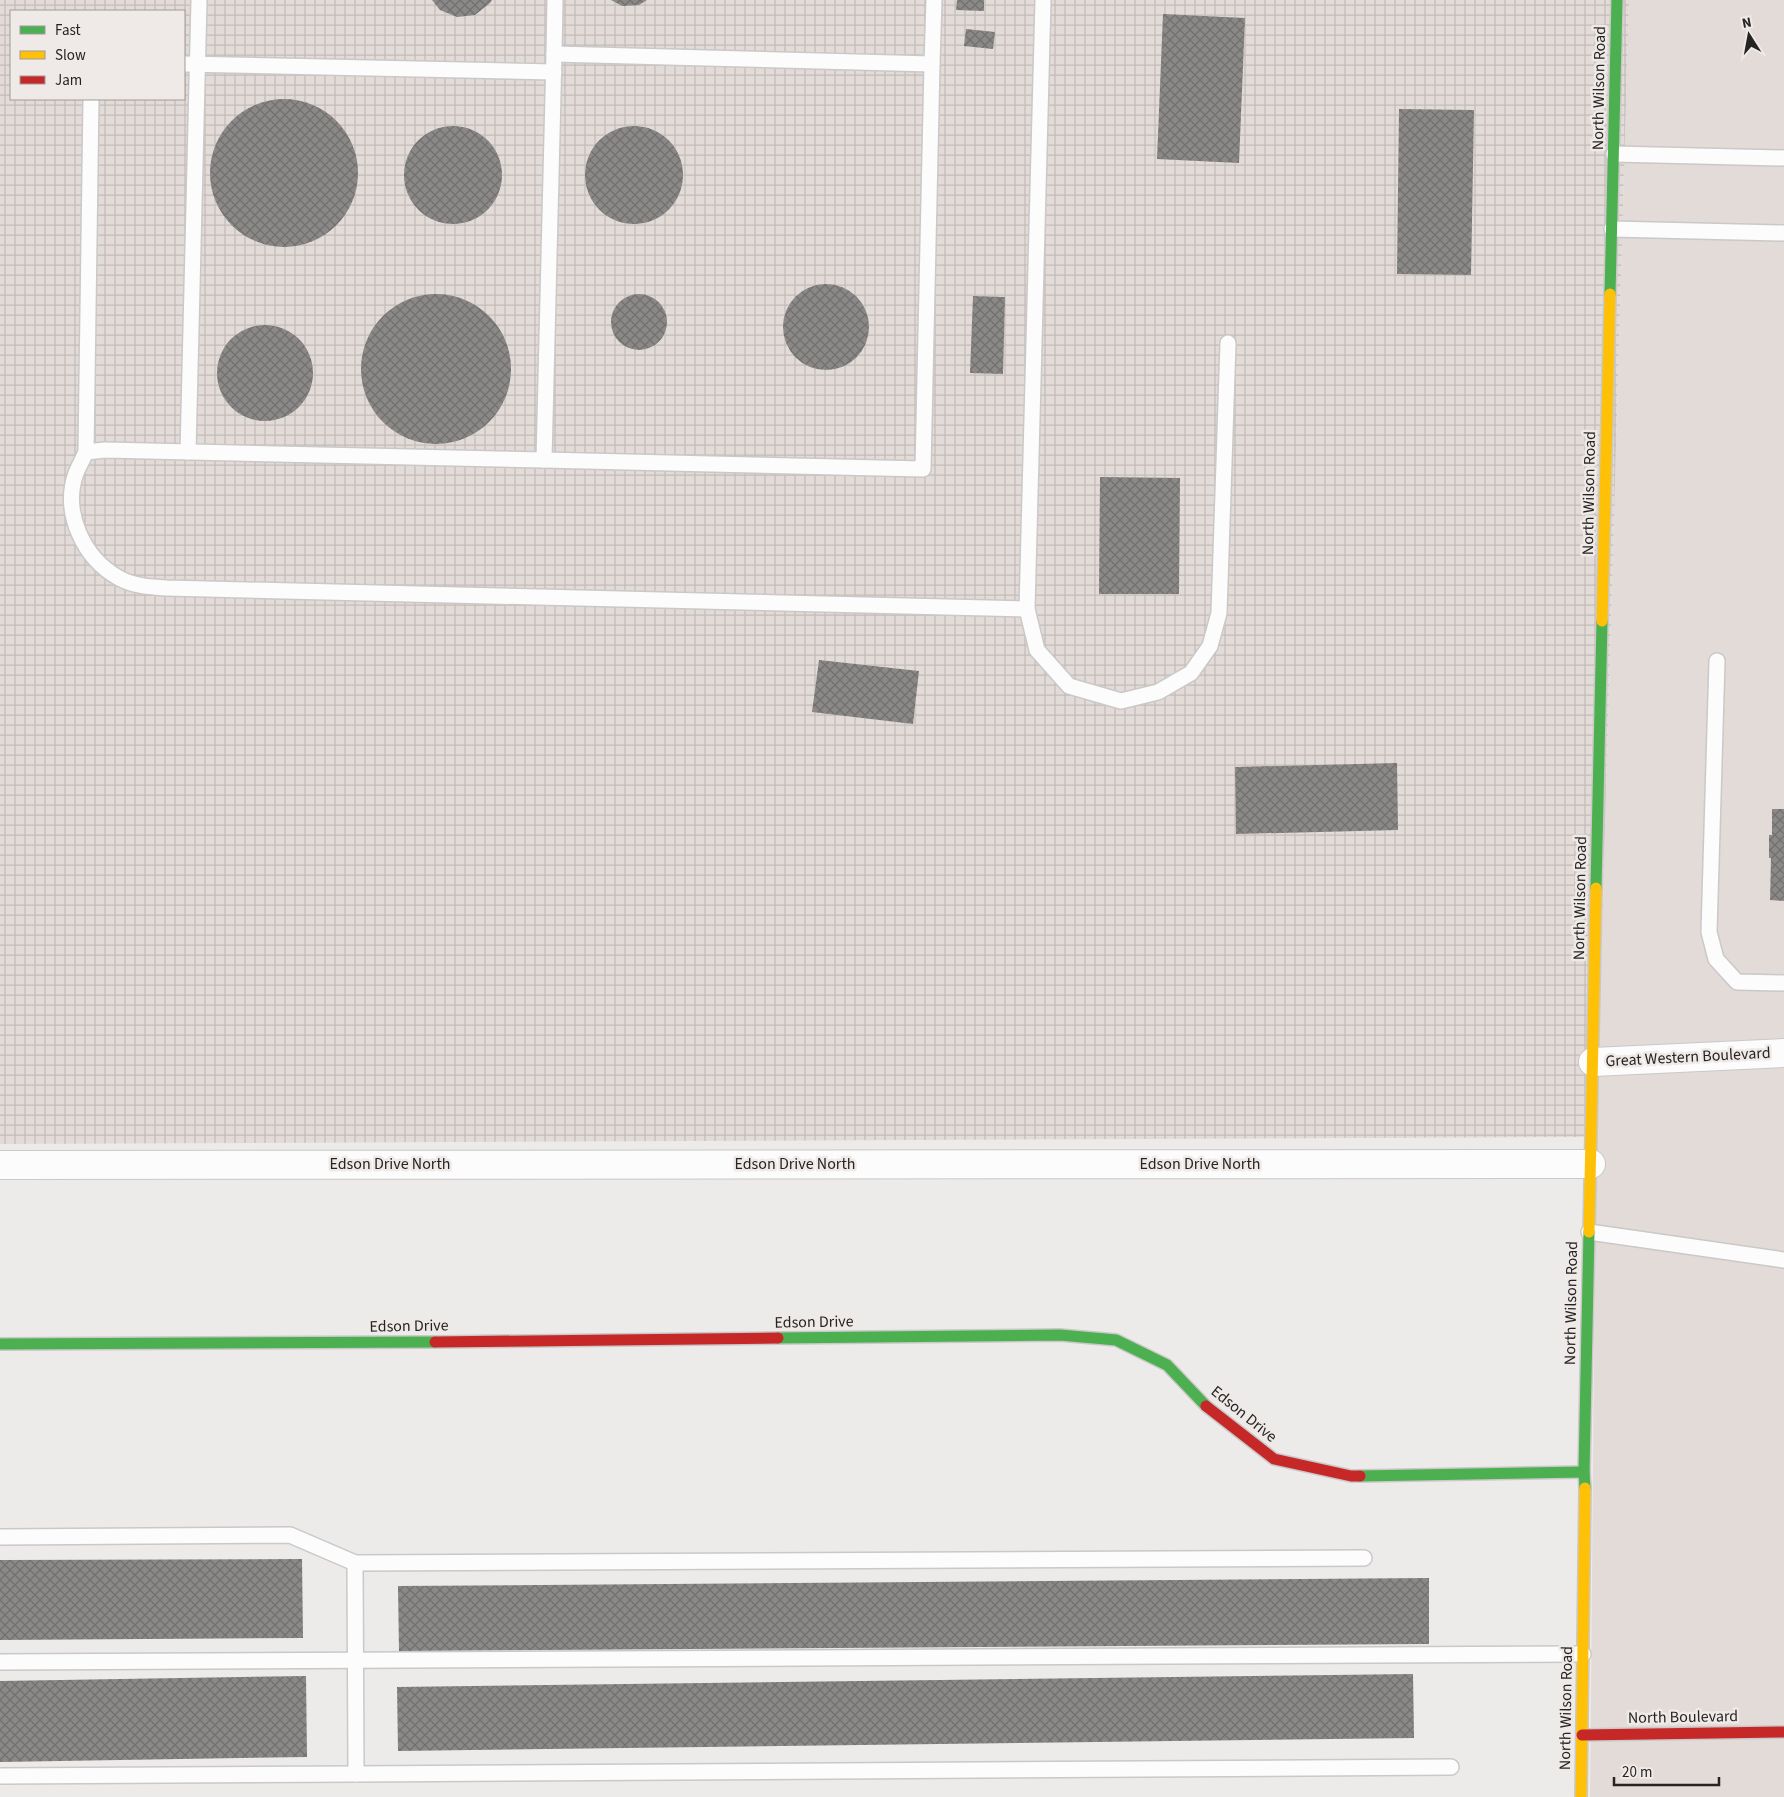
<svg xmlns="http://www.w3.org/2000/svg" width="1784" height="1797" font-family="'Source Sans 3',sans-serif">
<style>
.built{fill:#e3dbd7}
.industrial{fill:url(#industrial-grid);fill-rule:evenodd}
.building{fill:url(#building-cross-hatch)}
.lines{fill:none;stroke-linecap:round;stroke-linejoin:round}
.lane-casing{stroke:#cac8c8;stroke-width:18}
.street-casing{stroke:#cac8c8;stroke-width:30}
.fast-casing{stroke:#cac8c8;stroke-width:14}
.slow-casing{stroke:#cac8c8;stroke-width:14}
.jam-casing{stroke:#cac8c8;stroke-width:14}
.lane{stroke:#fcfcfc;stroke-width:15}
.street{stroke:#fcfcfc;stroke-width:28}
.fast{stroke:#4caf50;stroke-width:11}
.slow{stroke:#ffc107;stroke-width:11}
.jam{stroke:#c62828;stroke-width:11}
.labels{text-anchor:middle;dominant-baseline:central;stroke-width:5;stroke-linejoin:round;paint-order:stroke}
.street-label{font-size:16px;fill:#262423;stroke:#efeae7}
</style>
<defs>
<pattern id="industrial-grid" width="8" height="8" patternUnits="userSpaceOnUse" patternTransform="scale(1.25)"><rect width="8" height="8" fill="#e3dbd7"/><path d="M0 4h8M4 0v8" fill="none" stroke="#c3bcb8"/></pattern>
<pattern id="building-cross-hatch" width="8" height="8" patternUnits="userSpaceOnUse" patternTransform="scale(1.25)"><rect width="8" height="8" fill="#8a8987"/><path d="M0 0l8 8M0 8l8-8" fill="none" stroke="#71706e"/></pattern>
</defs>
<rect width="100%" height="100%" fill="#edebe9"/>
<polygon class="built" points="1629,0 1784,0 1784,1797 1590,1797 1596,1137"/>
<path class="industrial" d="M 0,0 L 1629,0 L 1596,1137 L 0,1144 ZM 11,11 L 184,11 L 184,99 L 11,99 Z"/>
<g class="building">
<polygon points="432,0 492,0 490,3 475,15 457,17 440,10"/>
<polygon points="611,0 647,0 639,5 622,6"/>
<polygon points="957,0 984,0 984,11 956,10"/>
<polygon points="1163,14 1245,18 1239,163 1157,159"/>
<polygon points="966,29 995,32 993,49 964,46"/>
<circle cx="284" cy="173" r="74"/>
<polygon points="1399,109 1474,110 1471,275 1397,274"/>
<circle cx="453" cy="175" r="49"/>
<circle cx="634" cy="175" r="49"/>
<circle cx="826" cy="327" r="43"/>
<circle cx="639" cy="322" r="28"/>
<circle cx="436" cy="369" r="75"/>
<polygon points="973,296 1005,297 1003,374 970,373"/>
<circle cx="265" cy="373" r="48"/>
<polygon points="1100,477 1180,478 1179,594 1099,594"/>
<polygon points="819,660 919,671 913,724 812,712"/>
<polygon points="1397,763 1398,830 1236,834 1235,767"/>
<polygon points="1772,809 1784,809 1784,901 1770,900 1771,858 1769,858 1769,835 1772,835"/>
<polygon points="302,1559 303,1638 0,1640 0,1560"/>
<polygon points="1429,1578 1429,1644 399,1651 398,1586"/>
<polygon points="1413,1674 1414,1738 398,1751 397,1687"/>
<polygon points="306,1676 307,1757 0,1762 0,1681"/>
</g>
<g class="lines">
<defs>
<g id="lane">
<polyline points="555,0 554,54 932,64 934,0"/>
<polyline points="1043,0 1027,609 1037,650 1069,686 1121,701 1158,692 1191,673 1210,646 1219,613 1228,343"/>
<polyline points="184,64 554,72"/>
<path d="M 91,99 L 86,452 C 83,459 79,466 76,473 C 62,512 83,558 119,578 C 133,586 150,587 167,588 L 1027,609"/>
<polyline points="1614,154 1784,158"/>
<polyline points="1612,229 1784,233"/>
<polyline points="86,452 105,450 544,460 554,54"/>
<polyline points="188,452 199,0"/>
<polyline points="544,460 923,469 932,64"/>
<polyline points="1717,661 1709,932 1716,959 1737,982 1784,983"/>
<polyline points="1589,1232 1784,1260"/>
<polyline points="0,1537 290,1535 355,1563"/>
<polyline points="1364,1558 355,1563 356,1774 1451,1767"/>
<polyline points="0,1662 1583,1654"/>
<polyline points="0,1776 356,1774"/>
</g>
<g id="street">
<polyline points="1593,1062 1784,1053"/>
<polyline points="0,1165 1591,1164"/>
</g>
<g id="fast">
<polyline points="1610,294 1617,0"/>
<polyline points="1596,888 1602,621"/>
<polyline points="778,1338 1060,1335 1116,1340 1167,1365 1206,1406"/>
<polyline points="0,1344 435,1342"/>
<polyline points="1360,1476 1584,1472"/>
<polyline points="1585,1488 1584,1472 1589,1232"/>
</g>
<g id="slow">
<polyline points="1602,621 1610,294"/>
<polyline points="1589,1232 1596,888"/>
<polyline points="1581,1797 1585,1488"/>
</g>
<g id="jam">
<polyline points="435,1342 778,1338"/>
<polyline points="1206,1406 1274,1459 1351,1476 1360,1476"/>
<polyline points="1582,1735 1784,1732"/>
</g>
</defs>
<use href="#lane" class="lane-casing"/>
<use href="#street" class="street-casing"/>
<use href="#fast" class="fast-casing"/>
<use href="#slow" class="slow-casing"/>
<use href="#jam" class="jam-casing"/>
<use href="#lane" class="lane"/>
<use href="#street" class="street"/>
<use href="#fast" class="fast"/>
<use href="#slow" class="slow"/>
<use href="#jam" class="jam"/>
</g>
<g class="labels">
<g class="street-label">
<text transform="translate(1599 88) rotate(-89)">North Wilson Road</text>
<text transform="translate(1589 493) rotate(-89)">North Wilson Road</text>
<text transform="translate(1580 898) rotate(-89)">North Wilson Road</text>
<text transform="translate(1688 1057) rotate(-3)">Great Western Boulevard</text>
<text x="390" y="1164">Edson Drive North</text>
<text x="795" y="1164">Edson Drive North</text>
<text x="1200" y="1164">Edson Drive North</text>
<text transform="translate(1571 1303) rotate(-89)">North Wilson Road</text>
<text transform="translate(814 1322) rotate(-1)">Edson Drive</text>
<text transform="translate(409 1326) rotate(-1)">Edson Drive</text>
<text transform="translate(1244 1414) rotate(39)">Edson Drive</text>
<text transform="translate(1566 1708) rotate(-89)">North Wilson Road</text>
<text transform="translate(1683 1717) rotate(-1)">North Boulevard</text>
</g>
</g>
<rect x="10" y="10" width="175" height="90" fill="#efeae7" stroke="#9f9b99"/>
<rect x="20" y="26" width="25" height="8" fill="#4caf50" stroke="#9f9b99"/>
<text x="55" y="35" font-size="15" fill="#262423">Fast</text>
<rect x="20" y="51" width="25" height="8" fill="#ffc107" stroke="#9f9b99"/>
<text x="55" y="60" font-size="15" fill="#262423">Slow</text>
<rect x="20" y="76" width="25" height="8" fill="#c62828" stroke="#9f9b99"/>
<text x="55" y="85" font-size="15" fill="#262423">Jam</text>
<g transform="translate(1749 35) rotate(349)" stroke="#efeae7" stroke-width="4" paint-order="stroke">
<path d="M0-4L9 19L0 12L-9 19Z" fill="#262423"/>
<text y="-8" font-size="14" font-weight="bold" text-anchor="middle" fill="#262423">N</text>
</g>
<path d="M1614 1777v8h105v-8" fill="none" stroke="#262423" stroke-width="2.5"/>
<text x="1622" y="1777" font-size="15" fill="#262423" stroke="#efeae7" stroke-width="4" paint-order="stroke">20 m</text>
</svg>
